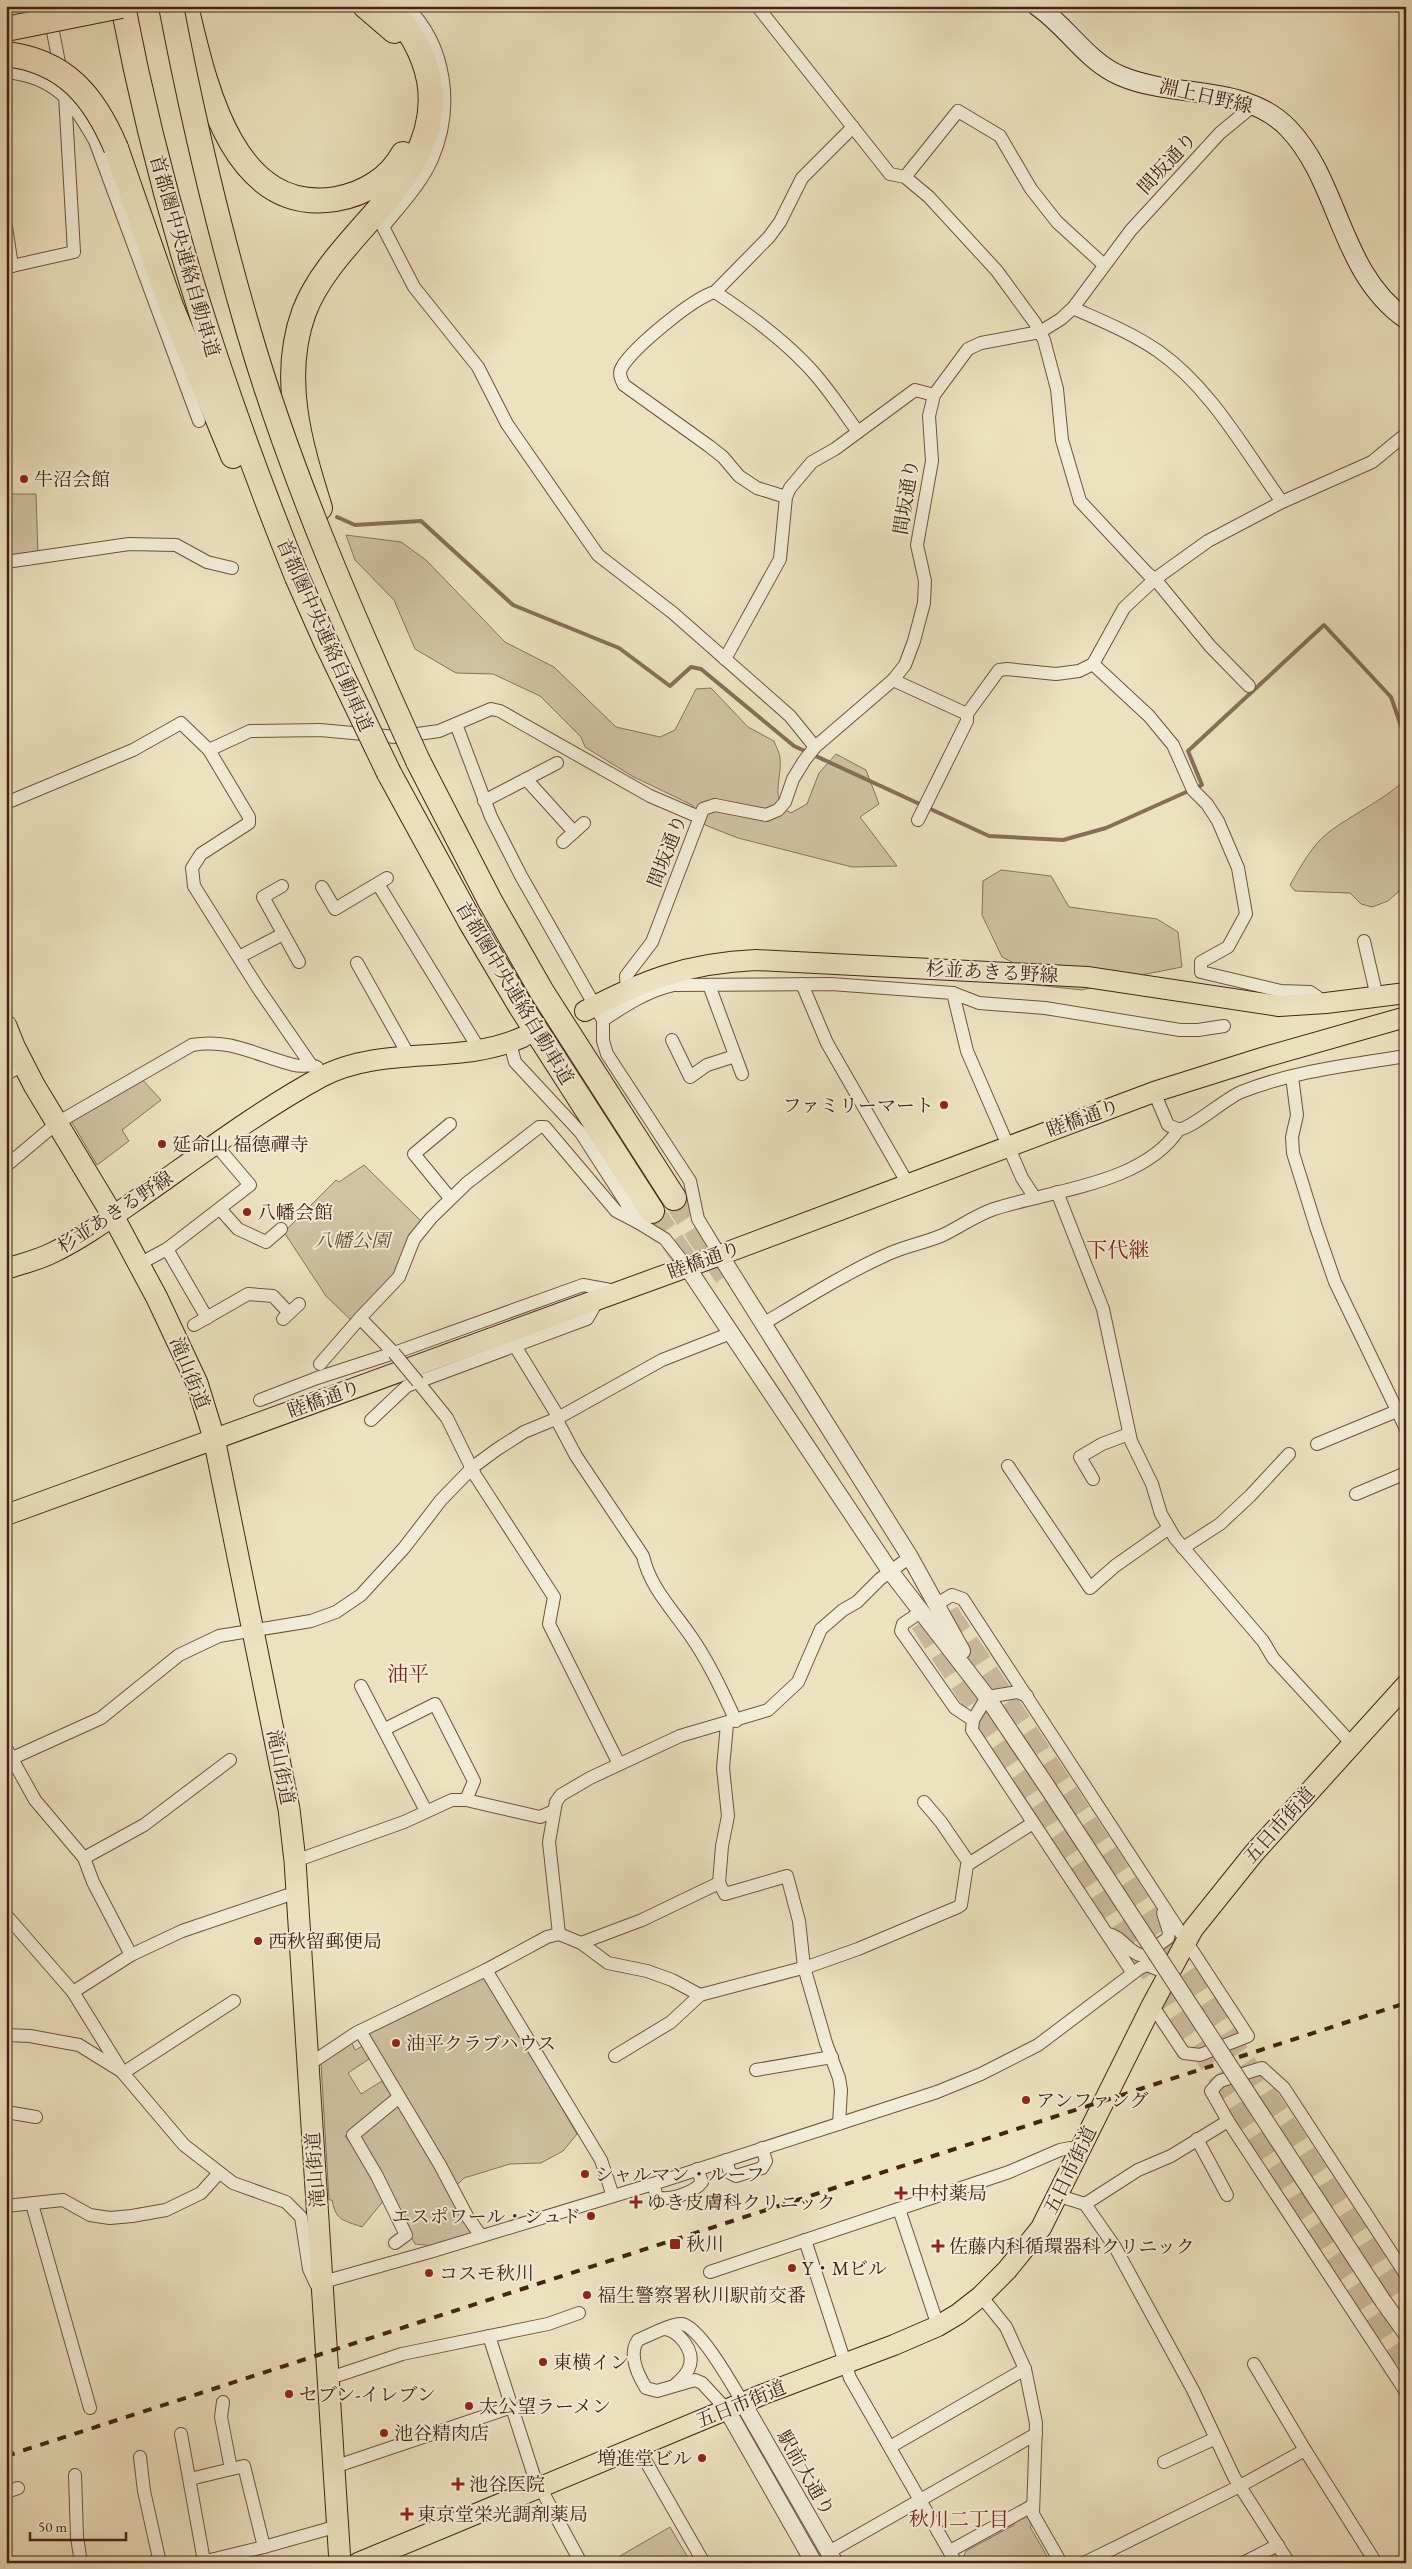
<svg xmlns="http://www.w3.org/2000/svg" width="1412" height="2569" font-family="'EB Garamond','Noto Serif JP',serif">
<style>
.green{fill:#d0c2a3;stroke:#8a725c}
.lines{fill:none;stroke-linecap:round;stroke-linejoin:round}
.stream{stroke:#866f58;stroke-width:4}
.primary-tunnel{stroke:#cbbc9e;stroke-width:20;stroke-dasharray:20 10;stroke-linecap:butt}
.motorway-tunnel{stroke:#cbbc9e;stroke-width:24;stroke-dasharray:24 12;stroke-linecap:butt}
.minor-casing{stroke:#6e533f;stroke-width:14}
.tertiary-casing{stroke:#6e533f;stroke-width:18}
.secondary-casing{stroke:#432314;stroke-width:21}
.primary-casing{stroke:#432314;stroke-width:22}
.trunk-casing{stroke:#432314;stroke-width:23}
.motorway-casing{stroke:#432314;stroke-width:26}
.minor{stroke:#f3ecd6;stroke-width:12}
.tertiary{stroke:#f3ecd6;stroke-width:16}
.secondary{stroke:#f3ecd6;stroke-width:19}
.primary{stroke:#ede2c0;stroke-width:20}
.trunk{stroke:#ede2c0;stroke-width:21}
.motorway{stroke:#ede2c0;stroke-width:24}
.rail{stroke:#432314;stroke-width:4;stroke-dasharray:9 9;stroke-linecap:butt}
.minor-bridge-casing{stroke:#6e533f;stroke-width:14;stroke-linecap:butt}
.tertiary-bridge-casing{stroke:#6e533f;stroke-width:18;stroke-linecap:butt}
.motorway-bridge-casing{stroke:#432314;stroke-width:26;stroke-linecap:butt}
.minor-bridge{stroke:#f3ecd6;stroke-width:12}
.tertiary-bridge{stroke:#f3ecd6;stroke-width:16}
.motorway-bridge{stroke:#ede2c0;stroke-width:24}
.poi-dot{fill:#8f2418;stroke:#f3ecd6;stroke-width:2}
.labels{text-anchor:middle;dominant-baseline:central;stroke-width:4;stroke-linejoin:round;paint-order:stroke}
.street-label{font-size:19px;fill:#432314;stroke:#f3ecd6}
.poi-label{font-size:19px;fill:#432314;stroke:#f3ecd6;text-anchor:start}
.park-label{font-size:19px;font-style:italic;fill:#664b38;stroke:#f3ecd6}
.neighbourhood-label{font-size:20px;fill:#7a1f14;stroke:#f3ecd6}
.quarter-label{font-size:21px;fill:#7a1f14;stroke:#f3ecd6}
</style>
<rect width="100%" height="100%" fill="#ede2c0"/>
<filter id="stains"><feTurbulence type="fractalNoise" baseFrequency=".004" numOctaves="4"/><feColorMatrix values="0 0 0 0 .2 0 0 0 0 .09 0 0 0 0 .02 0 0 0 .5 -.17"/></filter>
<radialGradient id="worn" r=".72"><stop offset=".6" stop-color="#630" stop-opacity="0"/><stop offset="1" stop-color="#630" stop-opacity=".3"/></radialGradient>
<g class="green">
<polygon points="6,449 11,449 11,494 36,494 38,554 6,557"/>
<path d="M 346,535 L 401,542 L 426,560 L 505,642 L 554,667 L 616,727 L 660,737 L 675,730 L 696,689 L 711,688 L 748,727 L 774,741 C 776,747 780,753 780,759 C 782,778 769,803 791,813 L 807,804 L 819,773 L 836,754 L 866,770 L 879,804 L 860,817 L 897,866 L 852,867 L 738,838 L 705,825 L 692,805 L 632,776 L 585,747 L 581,737 L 540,696 L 493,674 L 456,673 L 415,649 L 394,600 L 355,560 Z"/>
<path d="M 1406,779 L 1406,885 L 1388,901 L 1372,907 L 1361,904 L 1350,893 L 1295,891 L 1290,885 C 1301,866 1312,845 1329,832 C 1354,813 1383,801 1406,779 Z"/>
<polygon points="1001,870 1051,876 1069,907 1157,919 1178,932 1182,967 1141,975 1082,990 1026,984 1012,962 1002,957 982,915 983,881"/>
<polygon points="140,1077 161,1100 122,1130 129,1141 97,1165 70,1119"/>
<polygon points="364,1165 422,1222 395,1275 353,1322 326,1296 284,1232 336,1180 339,1182"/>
<polygon points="480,1977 486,1979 577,2134 563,2151 541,2163 510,2164 464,2178 455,2187 367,2039 369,2033"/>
<path d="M 352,2043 L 355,2050 L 363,2046 L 369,2059 L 348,2073 L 361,2094 L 382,2081 L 391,2095 L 390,2100 L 345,2136 L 363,2159 L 385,2199 L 362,2227 C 343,2220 336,2221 332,2200 L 329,2200 L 321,2063 Z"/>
<polygon points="394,2106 399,2107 475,2232 434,2246 415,2244 359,2135"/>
<polygon points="1023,2516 1028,2517 1032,2525 1030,2527 1051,2563 966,2563 963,2558 966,2551 1014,2525 1013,2522"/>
<polygon points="670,2527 691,2563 608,2563"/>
</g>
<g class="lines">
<polyline class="stream" points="337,517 355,525 421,521 513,605 619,648 670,686 691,667 701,669 794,746 989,836 1063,840 1106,828 1202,785 1188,751 1324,625 1391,697 1406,740"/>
<polyline class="primary-tunnel" points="523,1037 585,1011"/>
<g class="motorway-tunnel">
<polyline points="674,1198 726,1276"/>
<polyline points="652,1211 685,1260"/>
<polyline points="947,1613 1406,2309"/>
<polyline points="922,1622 1406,2359"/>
</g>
<defs>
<g id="minor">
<polyline points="48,6 61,73"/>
<path d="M 406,6 C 447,46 454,108 432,159 C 421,184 400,206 383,227 L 414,287 L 478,367 L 507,424 L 598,555 L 673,613 L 790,716 L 815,747"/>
<polyline points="757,6 890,174 905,177 929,197 997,271 1035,323 1044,340 1057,389 1062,440 1080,501 1148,574 1155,579 1210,646 1249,686"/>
<path d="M 6,72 C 56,77 72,101 95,141 L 199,421"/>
<polyline points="905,177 958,111 1000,136 1031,189 1057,222 1104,265"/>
<polyline points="6,227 12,266 6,268"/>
<polyline points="12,266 74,252 65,95"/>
<path d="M 715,292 C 750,315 792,346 819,379 C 833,396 845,414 858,432"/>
<path d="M 1073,308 C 1102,321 1132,333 1158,351 C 1211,388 1245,451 1282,502"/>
<path d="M 786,497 L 757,488 L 739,476 L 723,457 L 709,446 L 624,385 C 621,379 618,373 622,367 C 634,347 693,298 715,292 L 769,237 L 780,222 L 802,178 L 853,127"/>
<polyline points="6,562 129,544 176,545 207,562 232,568"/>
<polyline points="725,659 780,559 786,497 790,488 812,462 835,449 915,390 934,395"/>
<polyline points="1093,664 1149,716 1173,745 1193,790 1207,804 1218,821 1238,868 1246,914 1228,947 1201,962 1201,972 1281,991 1310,992 1326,1003"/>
<polyline points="893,680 967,714"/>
<polyline points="456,724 491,817 521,876 603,1020 603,1041 607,1054 690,1181 698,1219 720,1255"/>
<polyline points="209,750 250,731 320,730 396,737 439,731 491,709 500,711 650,796 699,817"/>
<polyline points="526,779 574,832"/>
<polyline points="484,801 557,763"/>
<polyline points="6,803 133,750 181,723 209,750 249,817 249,823 201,854 192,868 194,886 258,988 311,1065"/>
<polyline points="918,820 967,721 967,714 999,670 1007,669 1056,674 1079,671 1093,664 1124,608 1155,579 1208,541 1282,502 1372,462 1406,434"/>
<polyline points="563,842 584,823"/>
<polyline points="378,884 479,1049"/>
<polyline points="282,886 263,897 299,962"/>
<polyline points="322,887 335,909 387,878"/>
<polyline points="1364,941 1377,997"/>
<polyline points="239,957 283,934"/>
<polyline points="357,963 409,1056"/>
<polyline points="802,984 827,1043 908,1184"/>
<polyline points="709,985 742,1074"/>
<polyline points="627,990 626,976 652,942 703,809 715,805 766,815 778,810 785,802 793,779 804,761 815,747 893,680 905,665 914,641 924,603 925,581 917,545 932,461 929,416 934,395 968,349 981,343 1040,332 1061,319 1073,308 1131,230 1220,133 1254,105"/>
<polyline points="953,993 979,1003 1045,1008 1180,1030 1198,1030 1224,1026"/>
<path d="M 603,1020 C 626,1005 647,991 674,985 L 831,984 L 953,993 L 967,1051 L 1022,1178 L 1035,1198"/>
<polyline points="672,1040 690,1077 707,1065 735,1056"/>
<polyline points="510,1043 515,1062 581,1133 639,1223 665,1239 687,1267"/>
<polyline points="6,1074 24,1065"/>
<polyline points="1292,1077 1297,1115 1292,1137 1293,1153 1316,1227 1335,1282 1406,1429"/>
<path d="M 1154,1092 L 1168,1125 C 1171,1126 1176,1129 1179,1129 C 1190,1130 1226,1098 1241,1092 C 1294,1071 1350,1065 1406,1056"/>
<polyline points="450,1124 414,1154 450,1198"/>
<path d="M 6,1166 L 57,1123 L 192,1045 C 230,1038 258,1056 294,1065 C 302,1067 309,1064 317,1067"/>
<polyline points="1057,1192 1103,1309 1131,1441 1152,1484 1161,1514 1175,1538 1263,1641 1273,1658 1352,1744"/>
<polyline points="221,1210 238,1229 266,1242 281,1229"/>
<polyline points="167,1249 207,1318"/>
<polyline points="139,1264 167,1249 250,1185 216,1145"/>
<polyline points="283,1319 299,1304"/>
<path d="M 763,1324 C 803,1300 844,1274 886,1255 C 904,1246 925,1243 943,1235 C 960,1227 976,1215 994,1209 C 1052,1190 1144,1184 1179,1129"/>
<polyline points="194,1325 248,1294 273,1296 289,1313"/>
<path d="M 515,1346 L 556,1413 L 559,1424 L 576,1456 L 643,1556 C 650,1587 672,1609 690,1635 C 709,1662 722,1691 736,1721"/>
<polyline points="394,1353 360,1318 399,1277 414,1239 431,1218 467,1183 539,1127 545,1127 616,1211 639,1223"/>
<polyline points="320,1364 360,1318"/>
<polyline points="418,1382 447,1418 475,1475 554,1597 549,1624 619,1764"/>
<polyline points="260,1400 317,1378 394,1353 583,1285 616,1291"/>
<polyline points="371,1420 407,1386 587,1319 599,1298"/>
<polyline points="1317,1444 1397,1411"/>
<polyline points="1008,1466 1090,1588 1115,1566 1169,1528"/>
<polyline points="1093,1479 1080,1457 1102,1444 1129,1434"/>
<polyline points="1356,1494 1406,1473"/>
<polyline points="1183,1548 1220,1524 1250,1496 1289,1454"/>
<polyline points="937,1604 952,1595 963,1599 1248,2036 1200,2055 1184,2053 1152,2005"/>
<polyline points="922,1611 903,1624 901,1631 955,1708 973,1720"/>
<polyline points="361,1686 426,1811"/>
<polyline points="1027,1696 1018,1692 987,1697 973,1720 972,1730 1132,1972"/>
<polyline points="385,1729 435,1704 474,1781 466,1800"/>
<polyline points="6,1748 35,1800 84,1858 93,1882 131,1955"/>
<polyline points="6,1761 101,1718 179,1655 219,1636 311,1621 336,1612 361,1595 404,1548 441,1500 473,1467 496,1450 524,1432 558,1418 662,1360 731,1333"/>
<polyline points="924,1802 941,1822 969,1863"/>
<polyline points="84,1858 144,1825 230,1760"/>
<polyline points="295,1861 404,1822 452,1800 466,1800 540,1817 554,1811"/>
<polyline points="719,1883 725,1894 787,1876 799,1921 804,1967 826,2043 839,2078 841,2090 839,2124"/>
<polyline points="6,1915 73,1992 123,2073 184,2145 233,2183 286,2202 301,2217 309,2269 316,2284 433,2251 653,2184 937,2092 981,2074 1038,2045 1140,1968 1147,1965 1169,1974"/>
<polyline points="559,1934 549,1842 556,1802 561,1795 590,1778 680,1736 768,1710 798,1682 821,1629 843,1610 857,1602 880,1579 910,1557"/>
<path d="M 1108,1934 C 1122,1936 1128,1953 1143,1956 L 1168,1938 L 1169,1932 L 1163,1913"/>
<polyline points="581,1943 642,1920 719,1883 722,1846 728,1816 723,1768 727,1724"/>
<polyline points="486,1970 601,2160 613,2196"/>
<polyline points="73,1992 131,1955 182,1931 297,1892"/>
<polyline points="360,2031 440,2165 467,2216 481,2236"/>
<polyline points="6,2035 30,2036 79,2045 121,2071"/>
<polyline points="615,2056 671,2022 700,1995"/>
<polyline points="308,2065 356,2033 486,1970 547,1937 559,1934 581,1943 608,1963 647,1971 672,1980 700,1995 810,1966 858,1949 958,1907 961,1905 967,1865 1033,1823"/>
<polyline points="756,2070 832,2057"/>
<polyline points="123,2073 234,2001"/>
<polyline points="6,2112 36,2117"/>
<polyline points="1197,2139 1227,2195"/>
<polyline points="726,2160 730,2173 736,2176 762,2168 766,2161 762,2148"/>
<path d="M 653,2184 L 657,2197 C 669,2201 694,2193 702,2182 L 697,2169"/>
<polyline points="1059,2196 1085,2204 1115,2247 1193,2390 1234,2477 1289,2563"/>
<polyline points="32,2204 90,2408"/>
<polyline points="1085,2204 1138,2170 1171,2156 1228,2121"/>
<polyline points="6,2206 63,2200 90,2215 110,2218 132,2216 166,2210 201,2193 218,2174"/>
<polyline points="899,2209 938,2326"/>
<polyline points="805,2240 850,2378 956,2563"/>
<polyline points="395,2243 406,2235 377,2176 353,2135 398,2098"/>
<polyline points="710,2272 1009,2172 1060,2150 1070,2148 1080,2153"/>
<polyline points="1406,2275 1284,2088 1262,2068 1220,2081 1211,2091 1228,2121 1406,2392"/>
<polyline points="981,2296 1006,2327 1025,2369 1036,2423 1033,2514 1061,2563"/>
<path d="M 665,2329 C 679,2331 694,2350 690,2365 C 688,2373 682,2379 676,2384"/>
<polyline points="489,2336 534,2476 581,2563"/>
<polyline points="1254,2364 1305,2450"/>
<polyline points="327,2379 402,2354 548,2324 579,2313"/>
<polyline points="223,2402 221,2417 231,2469"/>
<path d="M 727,2410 L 702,2383 L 695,2380 L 657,2391 L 646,2388 C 638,2375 628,2354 638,2340 C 648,2336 672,2323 682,2324 C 700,2327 733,2386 743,2403"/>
<polyline points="181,2434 204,2561"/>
<polyline points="637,2446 704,2563"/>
<polyline points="890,2447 1025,2369"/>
<polyline points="140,2457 144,2491 160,2563"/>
<polyline points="1164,2462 1214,2439"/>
<polyline points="334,2467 512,2407"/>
<polyline points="75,2475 77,2537 81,2563"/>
<polyline points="190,2479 244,2466 264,2547"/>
<polyline points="6,2492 18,2488"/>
<polyline points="950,2551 1032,2506"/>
<polyline points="829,2552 1036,2434"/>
<polyline points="198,2563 264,2547 338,2526"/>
<polyline points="1084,2563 1240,2486 1305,2450 1376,2563"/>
<polyline points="1243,2563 1278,2545"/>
</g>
<g id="tertiary">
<polyline points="720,1255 910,1557 962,1651"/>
<polyline points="687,1267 890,1571 987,1697 1046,1785"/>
<polyline points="1383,2301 1406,2333"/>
<polyline points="743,2403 835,2563"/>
<polyline points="727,2410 814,2563"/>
</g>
<path id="secondary" d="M 1037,6 C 1068,27 1086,61 1121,76 C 1175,99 1244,83 1288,128 C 1340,182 1339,272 1406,319"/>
<g id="primary">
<path d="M 585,1011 C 644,980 688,963 756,960 L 1087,977 L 1279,1006 L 1326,1003 L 1406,993"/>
<path d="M 6,1269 C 21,1264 38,1260 52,1253 C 81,1239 106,1221 132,1203 C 194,1160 255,1113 321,1077 C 383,1044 460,1066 523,1037"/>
<polyline points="6,1515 720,1255 1154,1092 1265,1057 1406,1017"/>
<polyline points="358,2563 764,2394 894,2345 938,2326 958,2314 981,2296 1007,2270 1041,2228 1152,2005 1193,1929 1254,1853 1406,1685"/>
</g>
<polyline id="trunk" points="6,1026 14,1046 34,1085 113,1216 157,1298 197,1383 214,1438 289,1809 295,1861 340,2563"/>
<g id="motorway">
<path d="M 123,6 C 161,205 221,389 297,577"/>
<path d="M 186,6 C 204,81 231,216 336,199 C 364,194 389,179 403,154"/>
<polyline points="365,6 394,31"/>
<polyline points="116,148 171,306 233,456"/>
<path d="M 320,508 C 300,444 280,378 304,312 C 335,230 446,179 429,80 C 423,50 409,27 387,6"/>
<polyline points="418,761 490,901 542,992 674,1198"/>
<polyline points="389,773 470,921 521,1007 652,1211"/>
</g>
</defs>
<use href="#minor" class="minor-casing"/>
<use href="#tertiary" class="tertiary-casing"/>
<use href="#secondary" class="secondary-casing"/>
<use href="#primary" class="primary-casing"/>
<use href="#trunk" class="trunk-casing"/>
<use href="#motorway" class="motorway-casing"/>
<use href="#minor" class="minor"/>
<use href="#tertiary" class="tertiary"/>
<use href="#secondary" class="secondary"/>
<use href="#primary" class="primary"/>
<use href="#trunk" class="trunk"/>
<use href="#motorway" class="motorway"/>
<polyline class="rail" points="6,2456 1406,2003"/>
<defs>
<polyline id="minor-bridge" points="394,1353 418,1382"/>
<polyline id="tertiary-bridge" points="1046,1785 1383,2301"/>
<g id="motorway-bridge">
<path d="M 171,6 C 192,115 217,223 248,329 C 291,477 354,620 418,761"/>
<polyline points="6,29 121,6"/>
<path d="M 6,54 C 65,61 94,96 116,148"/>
<polyline points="297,577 325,640 389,773"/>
</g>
</defs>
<use href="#minor-bridge" class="minor-bridge-casing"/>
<use href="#tertiary-bridge" class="tertiary-bridge-casing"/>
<use href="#motorway-bridge" class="motorway-bridge-casing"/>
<use href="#minor-bridge" class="minor-bridge"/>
<use href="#tertiary-bridge" class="tertiary-bridge"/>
<use href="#motorway-bridge" class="motorway-bridge"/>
</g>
<g class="poi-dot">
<circle cx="24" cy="479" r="5"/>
<circle cx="944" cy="1105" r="5"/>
<circle cx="162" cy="1144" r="5"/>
<circle cx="247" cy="1212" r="5"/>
<circle cx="258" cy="1941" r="5"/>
<circle cx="396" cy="2043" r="5"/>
<circle cx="1026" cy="2100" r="5"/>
<circle cx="585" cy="2174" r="5"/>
<path d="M898.5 2185.5h5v5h5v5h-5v5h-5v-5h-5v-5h5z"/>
<path d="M633.5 2194.5h5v5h5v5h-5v5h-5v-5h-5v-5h5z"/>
<circle cx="591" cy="2216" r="5"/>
<rect x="669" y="2238" width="12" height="12" rx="2.5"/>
<path d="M935.5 2238.5h5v5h5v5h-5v5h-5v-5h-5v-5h5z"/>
<circle cx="792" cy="2268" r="5"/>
<circle cx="429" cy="2273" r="5"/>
<circle cx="587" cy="2295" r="5"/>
<circle cx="543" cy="2362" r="5"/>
<circle cx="289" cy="2394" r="5"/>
<circle cx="469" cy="2406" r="5"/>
<circle cx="384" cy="2433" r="5"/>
<circle cx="702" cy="2458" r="5"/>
<path d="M455.5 2476.5h5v5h5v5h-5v5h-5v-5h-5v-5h5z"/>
<path d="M404.5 2506.5h5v5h5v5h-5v5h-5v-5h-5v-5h5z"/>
</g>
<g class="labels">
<g class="street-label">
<text transform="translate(1206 96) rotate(13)">淵上日野線</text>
<text transform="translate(1167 163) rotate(-47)">間坂通り</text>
<text transform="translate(185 256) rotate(74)">首都圏中央連絡自動車道</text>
<text transform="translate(906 497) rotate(-81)">間坂通り</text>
<text transform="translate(325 635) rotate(66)">首都圏中央連絡自動車道</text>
<text transform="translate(667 851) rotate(-69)">間坂通り</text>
<text transform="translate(992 972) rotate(3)">杉並あきる野線</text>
<text transform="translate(515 993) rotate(59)">首都圏中央連絡自動車道</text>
<text transform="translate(1083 1118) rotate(-20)">睦橋通り</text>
<text transform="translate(115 1212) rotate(-33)">杉並あきる野線</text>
<text transform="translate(704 1260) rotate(-20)">睦橋通り</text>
<text transform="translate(190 1373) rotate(68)">滝山街道</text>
<text transform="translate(324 1399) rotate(-20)">睦橋通り</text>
<text transform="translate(281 1767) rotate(79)">滝山街道</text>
<text transform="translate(1279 1825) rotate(-48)">五日市街道</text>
<text transform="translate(315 2170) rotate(-94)">滝山街道</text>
<text transform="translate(1070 2170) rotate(-64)">五日市街道</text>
<text transform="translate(741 2404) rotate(-22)">五日市街道</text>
<text transform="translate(806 2473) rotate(60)">駅前大通り</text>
</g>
<g class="poi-label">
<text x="34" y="479">牛沼会館</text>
<text x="934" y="1105" text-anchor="end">ファミリーマート</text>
<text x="172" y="1144">延命山 福德禪寺</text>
<text x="257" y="1212">八幡会館</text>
<text x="268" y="1941">西秋留郵便局</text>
<text x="406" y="2043">油平クラブハウス</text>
<text x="1036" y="2100">アンファング</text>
<text x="595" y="2174">シャルマン・ルーフ</text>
<text x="911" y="2193">中村薬局</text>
<text x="647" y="2202">ゆき皮膚科クリニック</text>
<text x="581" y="2216" text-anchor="end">エスポワール・シュド</text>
<text x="686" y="2244">秋川</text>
<text x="949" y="2246">佐藤内科循環器科クリニック</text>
<text x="802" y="2268">Y・Mビル</text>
<text x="439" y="2273">コスモ秋川</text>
<text x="597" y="2295">福生警察署秋川駅前交番</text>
<text x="553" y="2362">東横イン</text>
<text x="299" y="2394">セブン-イレブン</text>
<text x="479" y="2406">太公望ラーメン</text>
<text x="394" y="2433">池谷精肉店</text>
<text x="692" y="2458" text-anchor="end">増進堂ビル</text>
<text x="469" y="2484">池谷医院</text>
<text x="417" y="2514">東京堂栄光調剤薬局</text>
</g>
<g class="park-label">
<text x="352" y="1240">八幡公園</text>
</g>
<g class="neighbourhood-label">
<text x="959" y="2519">秋川二丁目</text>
</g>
<g class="quarter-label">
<text x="1118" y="1249">下代継</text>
<text x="408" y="1673">油平</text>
</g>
</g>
<rect width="1412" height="2569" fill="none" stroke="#ede2c0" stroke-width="25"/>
<rect x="8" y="8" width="1397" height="2554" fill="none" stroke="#432314" stroke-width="2.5"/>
<rect x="12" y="12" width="1387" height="2544" fill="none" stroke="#432314"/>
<path d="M30 2532v8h96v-8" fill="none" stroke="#432314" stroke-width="2.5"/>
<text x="38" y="2532" font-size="15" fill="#432314" stroke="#f3ecd6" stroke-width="4" paint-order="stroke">50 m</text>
<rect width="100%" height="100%" filter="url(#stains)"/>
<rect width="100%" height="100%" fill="url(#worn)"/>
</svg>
